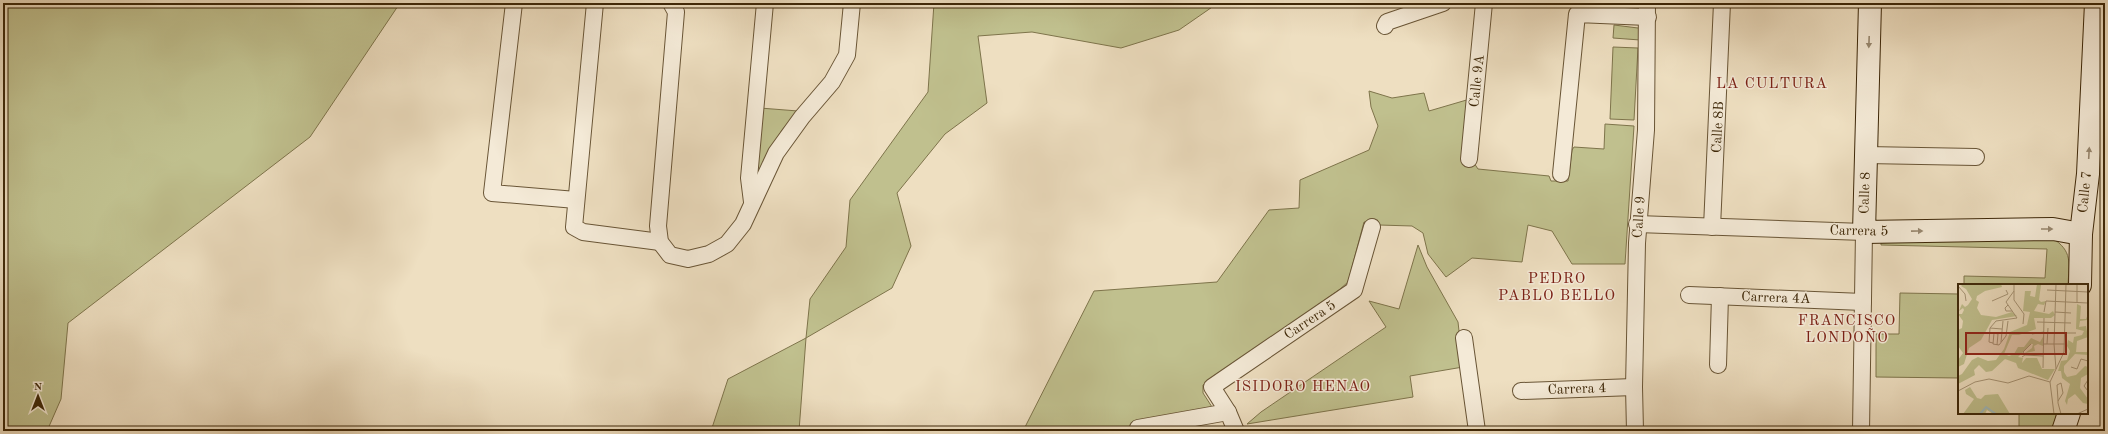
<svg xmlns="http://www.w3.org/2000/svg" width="2108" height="434" font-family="'Old Standard TT',serif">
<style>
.green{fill:#c0c08e;stroke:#7e744b}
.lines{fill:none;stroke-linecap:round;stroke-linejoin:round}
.minor-casing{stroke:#695536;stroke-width:18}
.secondary-casing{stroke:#3d2708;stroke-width:24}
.minor{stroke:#f4ead7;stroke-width:16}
.secondary{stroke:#f4ead7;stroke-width:22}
.oneway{fill:#988870}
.labels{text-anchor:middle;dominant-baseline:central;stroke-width:3;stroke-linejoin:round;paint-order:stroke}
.street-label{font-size:14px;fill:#3d2708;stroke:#f4ead7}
.neighbourhood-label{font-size:15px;letter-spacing:1px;fill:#7a1f14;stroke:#f4ead7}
.inset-river{fill:none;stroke:#9fbabe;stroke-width:2}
.inset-road{fill:none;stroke:#a79577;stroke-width:1}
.view{fill:#8f2418;fill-opacity:0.15;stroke:#8f2418;stroke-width:2}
.inset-edge{fill:none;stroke:#3d2708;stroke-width:2}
</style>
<rect width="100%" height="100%" fill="#eedfc1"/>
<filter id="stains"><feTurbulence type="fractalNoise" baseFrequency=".005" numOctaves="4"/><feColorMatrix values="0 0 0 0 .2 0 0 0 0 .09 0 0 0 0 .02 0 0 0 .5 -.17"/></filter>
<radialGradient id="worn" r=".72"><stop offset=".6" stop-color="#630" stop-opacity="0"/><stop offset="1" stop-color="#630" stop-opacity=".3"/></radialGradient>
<g class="green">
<polygon points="3,3 400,3 310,137 68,323 61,399 47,431 3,431"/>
<polygon points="934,3 1218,3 1179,30 1121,48 1032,32 978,36 987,103 945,134 897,193 911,246 892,288 806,338 799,431 711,431 728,379 806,338 810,299 846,247 850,200 928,92"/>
<polygon points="1614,25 1638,28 1640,30 1640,40 1613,38"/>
<polygon points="1613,47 1638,48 1634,120 1610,119"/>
<polygon points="1369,91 1392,98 1424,93 1429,111 1470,99 1474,163 1478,169 1549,176 1551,181 1568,181 1572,150 1574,147 1604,149 1605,124 1634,126 1625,264 1572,264 1552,231 1528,225 1522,262 1472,258 1446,277 1428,254 1423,233 1412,226 1379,225 1364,222 1348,282 1339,290 1203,385 1203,393 1212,407 1159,421 1128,427 1129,431 1023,431 1094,291 1217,282 1269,210 1299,208 1300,180 1369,150 1378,126 1371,107"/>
<polygon points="760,108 798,111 782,130 755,177"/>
<path d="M 1979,238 L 2052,238 C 2073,251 2069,263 2068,285 L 1964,285 L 1964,276 L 2045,278 L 2047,249 L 1881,245 L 1881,243 Z"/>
<polygon points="1418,245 1427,267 1458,322 1463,367 1410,376 1413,397 1247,424 1261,412 1386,327 1369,301 1399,309"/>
<polygon points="1900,293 1959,294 1959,378 1876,377 1876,334 1899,334"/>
<polygon points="2019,413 2057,413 2053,431 2019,431"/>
</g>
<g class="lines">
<defs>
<g id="minor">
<polyline points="514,3 492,193 576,200"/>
<polyline points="595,3 574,227 583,232 660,242"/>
<polyline points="671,3 676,12 658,226 660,242 670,255 688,259 709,254 727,244 743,224 776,153 802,117 832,82 847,55 852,3"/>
<polyline points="1385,26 1387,22 1443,3"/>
<polyline points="1866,155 1976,157"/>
<polyline points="1469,159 1484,3"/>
<polyline points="1561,174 1577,14 1648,17"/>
<polyline points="752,202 749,178 765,3"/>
<polyline points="1637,224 1864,232 1861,431"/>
<polyline points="1712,227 1722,3"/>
<polyline points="1689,295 1863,302"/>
<polyline points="1464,338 1477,431"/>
<polyline points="1718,365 1720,296"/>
<polyline points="1521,391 1634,387"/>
<polyline points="1138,428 1228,412"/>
<polyline points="1236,431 1228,412 1212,387 1354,290 1372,227"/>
<polyline points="1635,431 1634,387 1637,243 1646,130 1647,3"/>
</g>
<g id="secondary">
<polyline points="1870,3 1864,232 2053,229 2081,234"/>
<polyline points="2080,285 2081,234 2088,174 2096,3"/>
<polyline points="2063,431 2069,413"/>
</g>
</defs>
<use href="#minor" class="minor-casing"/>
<use href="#secondary" class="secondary-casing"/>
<use href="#minor" class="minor"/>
<use href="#secondary" class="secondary"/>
</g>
<defs><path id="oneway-solid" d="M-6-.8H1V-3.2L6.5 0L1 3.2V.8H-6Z"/></defs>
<g class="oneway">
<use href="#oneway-solid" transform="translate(1869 42) rotate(92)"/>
<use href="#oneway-solid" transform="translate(2089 153) rotate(-87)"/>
<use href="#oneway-solid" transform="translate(2047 229)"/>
<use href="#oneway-solid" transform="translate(1917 231) rotate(-1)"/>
</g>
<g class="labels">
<g class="street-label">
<text transform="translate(1477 81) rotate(-84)">Calle 9A</text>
<text transform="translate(1718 127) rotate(-87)">Calle 8B</text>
<text transform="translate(2085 192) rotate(-84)">Calle 7</text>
<text transform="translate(1865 193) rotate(-88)">Calle 8</text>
<text transform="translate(1639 217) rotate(-86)">Calle 9</text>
<text transform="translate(1859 231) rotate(1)">Carrera 5</text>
<text transform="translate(1776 298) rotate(2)">Carrera 4A</text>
<text transform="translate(1310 320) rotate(-34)">Carrera 5</text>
<text transform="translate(1577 389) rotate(-2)">Carrera 4</text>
</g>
<g class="neighbourhood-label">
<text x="1772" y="84">LA CULTURA</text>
<text x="1557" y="279">PEDRO<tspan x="1557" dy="17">PABLO BELLO</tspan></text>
<text x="1847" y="321">FRANCISCO<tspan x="1847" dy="17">LONDOÑO</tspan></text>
<text x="1303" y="387">ISIDORO HENAO</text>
</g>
</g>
<g transform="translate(1958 284)">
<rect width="130" height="130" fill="#eedfc1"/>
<path d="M 5,0 L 43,0 L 44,3 L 27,7 L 19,12 L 18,16 L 21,18 L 19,24 L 23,31 L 38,33 L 54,28 L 59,32 L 34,36 L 23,56 L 11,64 L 6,80 L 0,83 L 0,76 L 5,69 L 0,62 L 0,46 L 4,44 L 5,37 L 0,30 L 4,30 L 6,26 L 5,24 L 1,27 L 4,20 L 7,23 L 10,21 L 14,15 L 8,5 L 3,2 ZM 79,0 L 83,1 L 81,16 L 83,18 L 88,17 L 86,21 L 80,20 L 76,27 L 91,30 L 95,27 L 97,31 L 93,34 L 76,34 L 78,45 L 61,51 L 54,51 L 46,70 L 51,72 L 56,70 L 60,63 L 66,63 L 73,54 L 82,58 L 86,51 L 85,62 L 80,60 L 76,62 L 77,67 L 67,69 L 74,64 L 75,60 L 73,60 L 60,73 L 65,74 L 64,79 L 68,74 L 79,74 L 84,85 L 97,85 L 90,96 L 60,84 L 58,79 L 47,75 L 34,87 L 28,88 L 21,81 L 16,86 L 17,91 L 0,100 L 0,92 L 4,90 L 14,76 L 20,73 L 30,77 L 38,76 L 46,65 L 52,48 L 69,41 L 72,28 L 65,27 L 67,7 L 73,7 L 72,12 L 77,13 ZM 119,20 L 123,22 L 122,35 L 128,35 L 130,30 L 129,36 L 122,37 L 121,43 L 128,42 L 130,53 L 119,57 L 118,68 L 130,68 L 130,71 L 117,70 L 106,82 L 106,88 L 109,93 L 118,91 L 127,82 L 130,83 L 130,90 L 123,94 L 122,104 L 130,115 L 130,120 L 125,119 L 117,110 L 110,115 L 109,121 L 107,117 L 112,100 L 104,94 L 103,87 L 100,87 L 103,77 L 109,76 L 112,67 L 109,62 L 110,56 L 115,59 L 116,53 L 124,51 L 126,47 L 118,45 ZM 12,103 L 19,114 L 23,115 L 27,111 L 40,110 L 52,130 L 35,130 L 29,126 L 27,130 L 5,130 L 16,115 L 8,110 L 7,106 Z" fill="#c0c08e"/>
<path class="inset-river" d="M 22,130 L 28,123 L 38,130"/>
<path class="inset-road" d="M 98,0 L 96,60 L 107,60M 130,0 L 130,20M 0,2 L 7,10 L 8,17M 89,6 L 130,8M 56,16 L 66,30 L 65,40M 56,16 L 56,0M 34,17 L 50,10 L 48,6M 119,18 L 119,0M 50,21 L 47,24 L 48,27 L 54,27M 86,28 L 88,17 L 130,19M 97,28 L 113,29M 79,38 L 113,39M 32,44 L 44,45M 36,49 L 35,60 L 41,61 L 48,52 L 50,37M 36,49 L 40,50 L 39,61M 86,49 L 118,49M 74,50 L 86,48M 43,58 L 45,37M 35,59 L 31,58 L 32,44 L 38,37 L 59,34 L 48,18 L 56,7M 85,60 L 96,60 L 98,85M 89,60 L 90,44M 85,70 L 103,70M 67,71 L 85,72M 64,73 L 67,71 L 65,68 L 73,60M 113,83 L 119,85 L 123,75 L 130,77M 85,84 L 86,34M 130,96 L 126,102 L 130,107M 0,107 L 17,98 L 31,95 L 50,99 L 71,92 L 92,98M 100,117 L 105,109 L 103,99 L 99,101 L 100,116 L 100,119 L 103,130M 96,130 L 92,98 L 106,68 L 108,0M 119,130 L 130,125"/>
<path class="view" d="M 8,49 L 108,49 L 108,70 L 8,70 Z"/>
<rect width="130" height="130" class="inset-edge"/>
</g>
<rect width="2108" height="434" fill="none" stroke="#eedfc1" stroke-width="16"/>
<rect x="4" y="4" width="2100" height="426" fill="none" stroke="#3d2708" stroke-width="2"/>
<rect x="8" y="8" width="2092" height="418" fill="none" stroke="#3d2708"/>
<g transform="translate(38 396)" stroke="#f4ead7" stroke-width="3" paint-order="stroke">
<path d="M0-3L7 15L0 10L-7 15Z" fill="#3d2708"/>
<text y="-6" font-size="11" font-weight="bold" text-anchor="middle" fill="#3d2708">N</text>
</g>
<rect width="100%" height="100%" filter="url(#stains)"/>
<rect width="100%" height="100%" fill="url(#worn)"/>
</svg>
